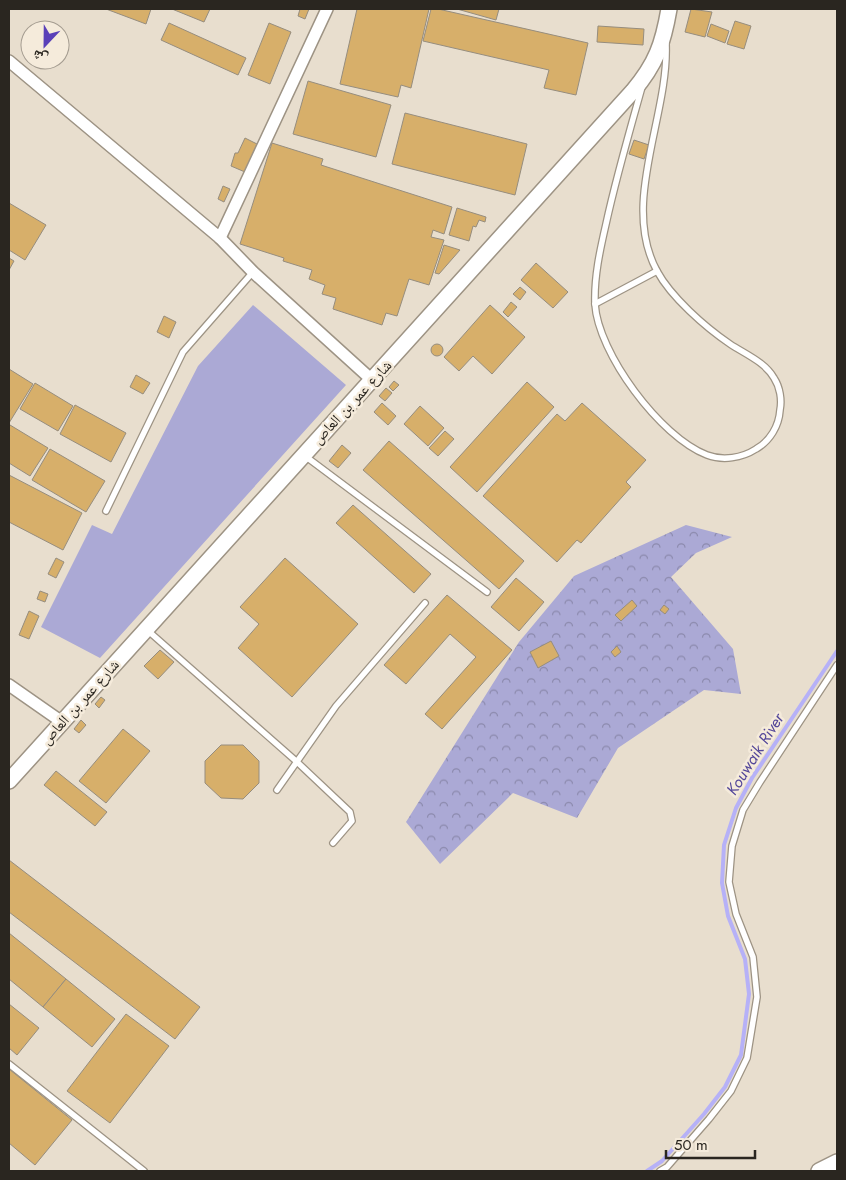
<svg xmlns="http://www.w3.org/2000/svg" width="846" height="1180" font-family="Jost,'Noto Naskh Arabic',sans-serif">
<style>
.grass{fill:#aba9d5}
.forest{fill:url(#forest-crowns)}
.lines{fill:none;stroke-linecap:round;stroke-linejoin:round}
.stream{stroke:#b6b1f7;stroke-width:4}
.building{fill:#d7af6a;stroke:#968d7e}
.lane-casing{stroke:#9d9384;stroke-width:8}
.street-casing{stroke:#9d9384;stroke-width:14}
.secondary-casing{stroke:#9d9384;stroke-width:18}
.lane{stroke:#fff;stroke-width:5.5}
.street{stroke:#fff;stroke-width:11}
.secondary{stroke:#fff;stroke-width:15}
.labels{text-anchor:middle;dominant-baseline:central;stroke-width:5;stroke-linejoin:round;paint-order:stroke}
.street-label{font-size:15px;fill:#2a2620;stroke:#f5ebdb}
.water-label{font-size:16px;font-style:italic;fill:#544799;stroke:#f5ebdb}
</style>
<defs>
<pattern id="forest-crowns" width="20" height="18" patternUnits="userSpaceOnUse" patternTransform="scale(1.25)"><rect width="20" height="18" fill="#aba9d5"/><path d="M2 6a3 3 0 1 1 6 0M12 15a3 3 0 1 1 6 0" fill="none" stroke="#8b89ac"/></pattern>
</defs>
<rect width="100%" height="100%" fill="#e8dece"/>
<polygon class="grass" points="253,305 346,385 100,658 41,627 92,525 112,534 198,366"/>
<polygon class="forest" points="686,525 732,537 696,553 671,577 733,649 741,694 704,690 618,748 577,818 513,793 440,864 406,822 519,642 574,576"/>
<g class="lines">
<polyline class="stream" points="647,1171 662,1161 704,1114 725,1087 741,1055 749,994 745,959 728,916 722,883 724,845 736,808 752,778 837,651"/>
</g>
<g class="building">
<polygon points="106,9 151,9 146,24"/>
<polygon points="172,9 210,9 204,22"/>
<polygon points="300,9 309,9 305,19 298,16"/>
<polygon points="357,9 429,9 411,88 401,85 398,97 340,84"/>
<polygon points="431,9 438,9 588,43 576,95 544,88 549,70 423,41"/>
<polygon points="457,9 499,9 496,20"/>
<polygon points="691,9 712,12 705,37 685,32"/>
<polygon points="735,21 751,26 744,49 727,44"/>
<polygon points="169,23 246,58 238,75 161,40"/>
<polygon points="269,23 291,32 270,84 248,75"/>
<polygon points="711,24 729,31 725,43 707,36"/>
<polygon points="598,26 644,29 643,45 597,42"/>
<polygon points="308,81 391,105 376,157 293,134"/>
<polygon points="405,113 527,144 515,195 392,164"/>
<polygon points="245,138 257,144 245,172 231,166 235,153 238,153"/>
<polygon points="634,140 649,145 644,159 629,154"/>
<polygon points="272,143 323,159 321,165 452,207 444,234 433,230 431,237 444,240 429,285 409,279 397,316 386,313 382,325 333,309 336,298 322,294 325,285 309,279 312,270 283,261 284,258 240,244"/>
<polygon points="223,186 230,189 224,202 218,199"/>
<polygon points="9,203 46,225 25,260 9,250"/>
<polygon points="457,208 486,217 485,222 479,220 476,227 473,226 469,241 449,235"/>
<polygon points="444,245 460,250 439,274 435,273"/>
<polygon points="9,258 14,261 9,270"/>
<polygon points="536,263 568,292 553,308 521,280"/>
<polygon points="520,287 526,292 520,300 513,294"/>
<polygon points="511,302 517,307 508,317 503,312"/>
<polygon points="490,305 525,337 492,374 473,356 459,371 444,357"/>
<polygon points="164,316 176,322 169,338 157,332"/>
<circle cx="437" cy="350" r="6"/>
<polygon points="9,369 33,384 9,423"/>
<polygon points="136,375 150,383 143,394 130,387"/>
<polygon points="394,381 399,385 393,391 389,387"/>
<polygon points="527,382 554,407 477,492 450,467"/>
<polygon points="35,383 73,406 58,431 20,409"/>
<polygon points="386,388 392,393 385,401 379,396"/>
<polygon points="382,403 396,416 388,425 374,412"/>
<polygon points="582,403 646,460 626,482 631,487 581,543 577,540 557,562 483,496 557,414 565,421"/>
<polygon points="75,405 126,433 111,462 60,434"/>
<polygon points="420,406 444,428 428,446 404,424"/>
<polygon points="10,425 48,448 30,476 9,463 9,427"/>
<polygon points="445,431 454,439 438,456 429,448"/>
<polygon points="389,441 524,561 499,589 363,470"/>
<polygon points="342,445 351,453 338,468 329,461"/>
<polygon points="50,449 105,481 86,512 32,480"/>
<polygon points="9,475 82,513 63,550 9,522"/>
<polygon points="353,505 431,574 414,593 336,523"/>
<polygon points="56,558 64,562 56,578 48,574"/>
<polygon points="285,558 358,624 292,697 238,648 259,624 240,607"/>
<polygon points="516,578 544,602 519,631 491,607"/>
<polygon points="40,591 48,594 45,602 37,599"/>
<polygon points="447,595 512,650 442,729 425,714 476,657 450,634 406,684 384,665"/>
<polygon points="632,600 637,606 621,621 615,615"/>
<polygon points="664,605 669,609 665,614 660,610"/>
<polygon points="29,611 39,616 29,639 19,635"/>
<polygon points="551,641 559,656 538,668 530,652"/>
<polygon points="617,646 621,652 615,657 611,652"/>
<polygon points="160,650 174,662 158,679 144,666"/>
<polygon points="101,697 105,700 99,708 95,704"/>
<polygon points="81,720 86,725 79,733 74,729"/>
<polygon points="123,729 150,751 106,803 79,781"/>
<polygon points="221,745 243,745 259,761 259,783 243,799 221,798 205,783 205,761"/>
<polygon points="56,771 107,812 95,826 44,785"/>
<polygon points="9,860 200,1007 175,1039 9,912"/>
<polygon points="9,933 66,979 43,1007 9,979"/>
<polygon points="66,979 115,1019 92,1047 43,1007"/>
<polygon points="9,1004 39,1028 17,1055 9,1048"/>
<polygon points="126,1014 169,1046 110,1123 67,1091"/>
<polygon points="9,1069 72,1120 35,1165 9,1143"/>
</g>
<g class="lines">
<defs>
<g id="lane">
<path d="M 642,87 C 629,133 616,178 606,224 C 600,250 594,277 595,304 C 598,353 660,437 707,455 C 723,461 742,458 756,449 C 770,441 779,426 780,410 C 782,400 780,387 774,378 C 765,362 745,354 730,344 C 705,327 671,297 657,271 C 620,203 669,117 666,44"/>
<polyline points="595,304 657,271"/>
<polyline points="305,456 487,592"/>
<polyline points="106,511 183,352 253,272"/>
<polyline points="146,629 296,761 350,812 352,821 333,843"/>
<polyline points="277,790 336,706 425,603"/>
<polyline points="9,1064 144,1171"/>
<polyline points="660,1171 667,1167 709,1119 731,1091 747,1058 757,997 753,957 736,914 729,882 732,846 743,810 760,782 837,665"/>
</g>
<g id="street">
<polyline points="9,61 220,238 253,272 372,380"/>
<polyline points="220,238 327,9"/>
<polyline points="9,685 62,722"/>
</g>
<g id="secondary">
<path d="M 9,781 L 633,91 C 656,64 663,44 669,9"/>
<polyline points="819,1171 837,1162"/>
</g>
</defs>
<use href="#lane" class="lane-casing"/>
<use href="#street" class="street-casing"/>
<use href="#secondary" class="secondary-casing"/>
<use href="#lane" class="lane"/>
<use href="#street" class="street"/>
<use href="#secondary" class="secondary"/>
</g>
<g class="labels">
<g class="street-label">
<text transform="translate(352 402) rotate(-47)">شارع عمر بن العاص</text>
<text transform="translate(80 702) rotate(-48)">شارع عمر بن العاص</text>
</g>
<g class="water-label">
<text transform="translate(755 754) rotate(-58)">Kouwaik River</text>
</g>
</g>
<rect width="846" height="1180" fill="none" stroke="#2a2620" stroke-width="20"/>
<g transform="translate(45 45) rotate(202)"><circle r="24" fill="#f5ebdb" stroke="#a49c90"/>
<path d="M0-4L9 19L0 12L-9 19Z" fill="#5a40b8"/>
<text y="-8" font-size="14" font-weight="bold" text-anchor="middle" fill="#2a2620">ش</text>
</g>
<path d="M666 1150v8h89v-8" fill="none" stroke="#2a2620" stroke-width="2.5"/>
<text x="674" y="1150" font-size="15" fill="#2a2620" stroke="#f5ebdb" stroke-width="4" paint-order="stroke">50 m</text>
</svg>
